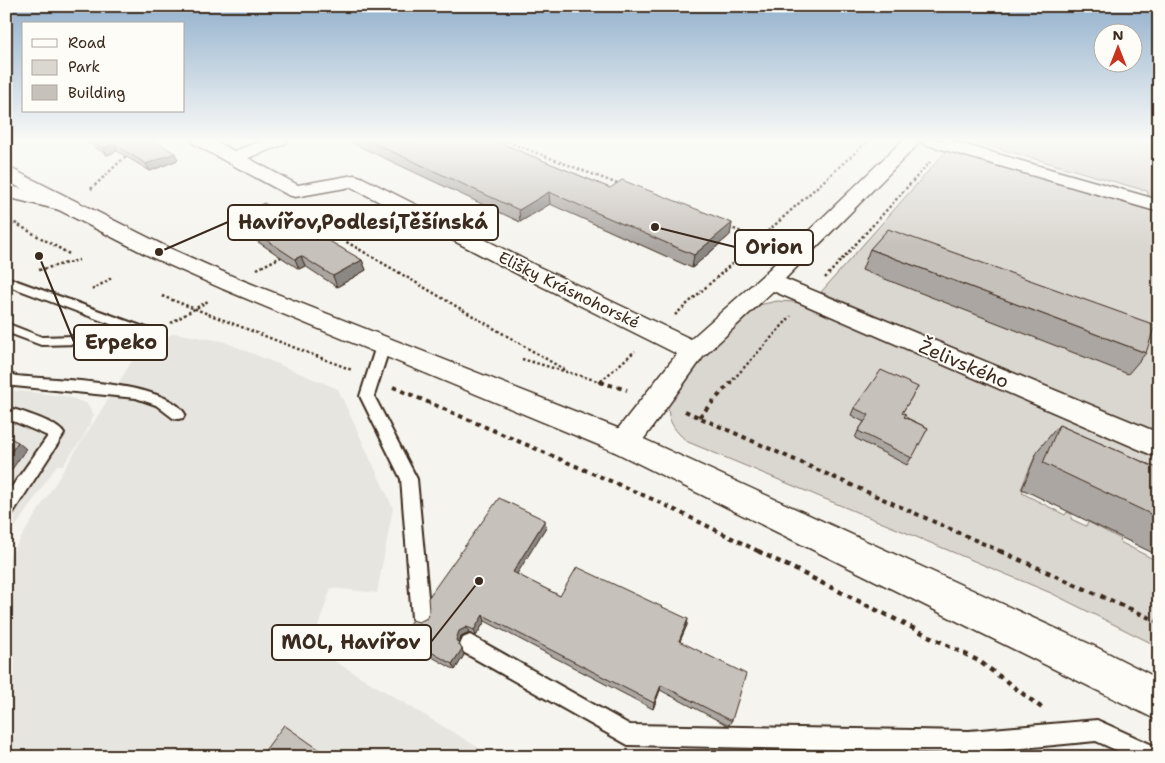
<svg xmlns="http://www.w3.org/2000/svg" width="1165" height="763" font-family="'Shantell Sans',sans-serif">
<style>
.built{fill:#e7e5df}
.green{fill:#dad6d0;stroke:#8a8077}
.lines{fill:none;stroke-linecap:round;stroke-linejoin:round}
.service-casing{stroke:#3b2a1e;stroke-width:4}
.minor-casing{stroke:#3b2a1e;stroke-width:3}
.primary-casing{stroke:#3b2a1e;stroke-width:3}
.path-far2{stroke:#3b2a1e;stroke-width:2.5;stroke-dasharray:2.5 2.5;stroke-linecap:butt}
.path-far1{stroke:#3b2a1e;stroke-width:4;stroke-dasharray:4.5 4.5;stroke-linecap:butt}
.path{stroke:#3b2a1e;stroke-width:4.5;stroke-dasharray:5 5;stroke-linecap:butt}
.service{fill:#fdfcf7;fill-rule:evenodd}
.minor{fill:#fdfcf7;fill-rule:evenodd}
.primary{fill:#fdfcf7;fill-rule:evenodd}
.wall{fill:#aba6a1;stroke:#3b2a1e}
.shaded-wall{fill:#8b8783;stroke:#3b2a1e}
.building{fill:#c7c1bb;stroke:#3b2a1e}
.labels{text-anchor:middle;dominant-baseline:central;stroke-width:4;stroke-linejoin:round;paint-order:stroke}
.far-street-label{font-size:16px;fill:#3b2a1e;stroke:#fdfcf7}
.street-label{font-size:19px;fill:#3b2a1e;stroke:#fdfcf7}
.leader{fill:none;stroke:#3b2a1e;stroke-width:2}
.callout-dot{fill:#3b2a1e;stroke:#fdfcf7;stroke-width:2}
.callout{fill:#fdfcf7;stroke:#3b2a1e;stroke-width:2}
.callout-label{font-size:20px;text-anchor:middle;font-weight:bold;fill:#3b2a1e}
</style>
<rect width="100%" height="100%" fill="#f5f4ee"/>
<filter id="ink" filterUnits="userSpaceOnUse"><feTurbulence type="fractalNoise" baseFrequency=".02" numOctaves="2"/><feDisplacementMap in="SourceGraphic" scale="10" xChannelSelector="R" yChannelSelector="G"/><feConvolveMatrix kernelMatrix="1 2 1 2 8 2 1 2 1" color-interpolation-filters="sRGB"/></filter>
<g filter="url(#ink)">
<g class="built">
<polygon points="174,333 222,341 338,389 393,508 377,593 331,588 311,647 494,757 6,757 6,562 137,353"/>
<polygon points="10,390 65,396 86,403 94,415 83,438 63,465 57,465 6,541 6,395"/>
</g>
<g class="green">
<polygon points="954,140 1159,140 1159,203 1149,197 1147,191 976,142 960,146 951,143"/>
<polygon points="948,149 1159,209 1159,435 821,292"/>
<path d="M 777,301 L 794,302 L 816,307 L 1159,456 L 1159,478 L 1060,461 L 1037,451 L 1021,489 L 1023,490 L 1022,493 L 1065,515 L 1067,512 L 1072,514 L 1071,519 L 1086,526 L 1088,522 L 1121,539 L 1120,542 L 1159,562 L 1159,647 L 1051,593 L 688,442 C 669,427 663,411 673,389 L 750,311 L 759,305 Z"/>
</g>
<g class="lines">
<defs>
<g id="service">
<polygon points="6,277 163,334 164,337 163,340 150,342 41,345 6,332 6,323 42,337 137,334 6,285"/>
<polygon points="383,342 388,343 390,346 374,396 417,479 430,618 428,624 421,627 414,624 412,618 401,479 360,396 376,346 378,343"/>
<path d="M 6,372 L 16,376 C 53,380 167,381 185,414 L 183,418 L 178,419 L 173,418 L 156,405 L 136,398 L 14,386 L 6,383 Z"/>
<path d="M 6,407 C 20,411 58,422 64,434 L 12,514 L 6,516 L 6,495 L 48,436 L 6,418 Z"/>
<polygon points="470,635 630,725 969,731 1097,720 1159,748 1159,757 1131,757 1096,741 969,753 628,745 463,652 460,645 463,638"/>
</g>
<g id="minor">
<polygon points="191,140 213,140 234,151 264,140 288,140 285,144 248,158 298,185 354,175 361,177 539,267 691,339 762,276 903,140 948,140 1159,200 1159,212 924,144 922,140 785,279 1159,433 1159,458 773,291 703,357 635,451 624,455 613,451 609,443 613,435 677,354 523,277 351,187 295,197 288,195 194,144"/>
<polygon points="6,185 71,201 74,205 71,209 64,211 6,197"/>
</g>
<polygon id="primary" points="6,166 167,247 239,279 635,435 1094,646 1159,679 1159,721 613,451 223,289 151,257 57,209 6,180"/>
</defs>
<use href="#service" class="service-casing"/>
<use href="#minor" class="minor-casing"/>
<use href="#primary" class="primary-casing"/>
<g class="path-far2">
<polyline points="503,140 618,184"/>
<polyline points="91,189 128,154"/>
<polyline points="299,214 565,370"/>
<polyline points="6,218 71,255"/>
<polyline points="6,225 16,224"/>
<polyline points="729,227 759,239"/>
<polyline points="320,238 349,224"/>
<polyline points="257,269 283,256"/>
<polyline points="39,270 79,260"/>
<polyline points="825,278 930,162"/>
<polyline points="92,290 113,277"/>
<polyline points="162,296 352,370"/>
<polyline points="675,315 869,140"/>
<polyline points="171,323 208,301"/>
<polyline points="522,359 605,383"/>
<polyline points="601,381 635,351"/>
<polyline points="730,383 791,316"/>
</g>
<g class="path-far1">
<polyline points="600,382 627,390"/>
<polyline points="393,387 659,502 760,552"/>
<polyline points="685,411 1002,552"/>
<polyline points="699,417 731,382"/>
</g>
<g class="path">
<polyline points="758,551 979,661 1042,708"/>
<polyline points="1000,551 1159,622"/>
</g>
<use href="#service" class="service"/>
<use href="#minor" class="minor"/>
<use href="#primary" class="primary"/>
</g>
<g class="wall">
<polygon points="84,140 153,140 178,160 150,171 117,151 107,155"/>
<polygon points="346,140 493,140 610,188 732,223 730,235 692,268 550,204 520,222"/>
<polygon points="233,218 362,260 366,270 337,287 305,266 299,269 237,228"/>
<polygon points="870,249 1146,353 1128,374 862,270"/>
<polygon points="918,387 902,413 905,417 928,428 907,465 855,438 858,431 864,422 851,415 854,408"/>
<polygon points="1059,425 1159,469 1159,556 1022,489 1038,450"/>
<polygon points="546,527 516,574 560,596 687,625 680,641 732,720 729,725 727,725 660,690 653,709 485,621 476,636 469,633 461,637 459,644 462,649 464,655 455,670 404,641 401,635 427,618"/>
</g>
<g class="shaded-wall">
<polygon points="114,144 117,151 107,155 103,148"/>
<polygon points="175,153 178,160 150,171 146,164"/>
<polygon points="549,192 550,204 520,222 519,210"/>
<polygon points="732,223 730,235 692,268 694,255"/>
<polygon points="301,256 305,266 299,269 295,259"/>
<polygon points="362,260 366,270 337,287 333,276"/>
<polygon points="18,442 26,449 6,478 6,459"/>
<polygon points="545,520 546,527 514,579 513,572"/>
<polygon points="483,615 485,621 476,636 474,630"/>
<polygon points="688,619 687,625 677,647 679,641"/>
<polygon points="467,627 469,633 461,637 458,646 456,640 459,631"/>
<polygon points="462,649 464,655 455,670 452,664"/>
<polygon points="661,685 660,690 653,709 654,703"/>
</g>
<g class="building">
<polygon points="90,140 153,140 175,153 146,164 114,144 103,148"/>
<polygon points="367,140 493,140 610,188 622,180 732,223 694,255 549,192 519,210"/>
<polygon points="264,203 362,260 333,276 301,256 295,259 233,218"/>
<polygon points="888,229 1155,325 1146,353 870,249"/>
<polygon points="881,370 918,387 902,413 906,414 904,417 928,428 912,458 858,431 869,415 854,408"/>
<polygon points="1059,425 1159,469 1159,518 1043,463"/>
<polygon points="6,436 18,442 6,459"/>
<polygon points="499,498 545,520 513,572 560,596 577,567 688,619 679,641 746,674 732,720 730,720 661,685 654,703 483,615 474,630 467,627 459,631 456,640 462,649 452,664 401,635 412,620 419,622 427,618 429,611 428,598"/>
<polygon points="284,725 330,757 260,757"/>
</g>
</g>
<linearGradient id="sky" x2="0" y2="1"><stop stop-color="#93b1cd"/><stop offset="0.57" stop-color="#fafaf7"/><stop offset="1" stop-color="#fafaf7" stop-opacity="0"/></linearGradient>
<rect width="1165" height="246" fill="url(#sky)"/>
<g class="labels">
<g class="far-street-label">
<text transform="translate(569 290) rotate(26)">Elišky Krásnohorské</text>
</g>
<g class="street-label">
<text transform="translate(964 364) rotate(23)">Želivského</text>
</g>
</g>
<path class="leader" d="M159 252L228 222M655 227L735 247M39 256L74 342M479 581L431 642"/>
<g class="callout-dot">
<circle cx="159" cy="252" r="5"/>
<circle cx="655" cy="227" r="5"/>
<circle cx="39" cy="256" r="5"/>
<circle cx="479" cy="581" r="5"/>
</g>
<g class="callout">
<rect x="228" y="205" width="270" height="35" rx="5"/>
<rect x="735" y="230" width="78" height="35" rx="5"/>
<rect x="74" y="325" width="93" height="35" rx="5"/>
<rect x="272" y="625" width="159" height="35" rx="5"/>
</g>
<g class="callout-label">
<text x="363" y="229">Havířov,Podlesí,Těšínská</text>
<text x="774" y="254">Orion</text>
<text x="121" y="349">Erpeko</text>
<text x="351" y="649">MOL, Havířov</text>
</g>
<rect width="1165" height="763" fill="none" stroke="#fdfcf7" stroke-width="25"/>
<rect x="12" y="12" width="1140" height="738" fill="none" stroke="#3b2a1e" stroke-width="2" filter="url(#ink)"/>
<rect x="22" y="22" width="162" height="90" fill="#fdfcf7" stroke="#afa8a0"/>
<rect x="32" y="39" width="25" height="8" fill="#fdfcf7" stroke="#afa8a0"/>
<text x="68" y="48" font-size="15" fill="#3b2a1e">Road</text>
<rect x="32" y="60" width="25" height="15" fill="#dad6d0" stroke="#afa8a0"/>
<text x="68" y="72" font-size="15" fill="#3b2a1e">Park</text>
<rect x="32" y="85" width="25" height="15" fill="#c7c1bb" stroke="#afa8a0"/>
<text x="68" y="98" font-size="15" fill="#3b2a1e">Building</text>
<g transform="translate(1118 48)"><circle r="24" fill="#fdfcf7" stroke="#afa8a0"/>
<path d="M0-4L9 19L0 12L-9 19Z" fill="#c8321e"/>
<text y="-8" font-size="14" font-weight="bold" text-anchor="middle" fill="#3b2a1e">N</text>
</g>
</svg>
